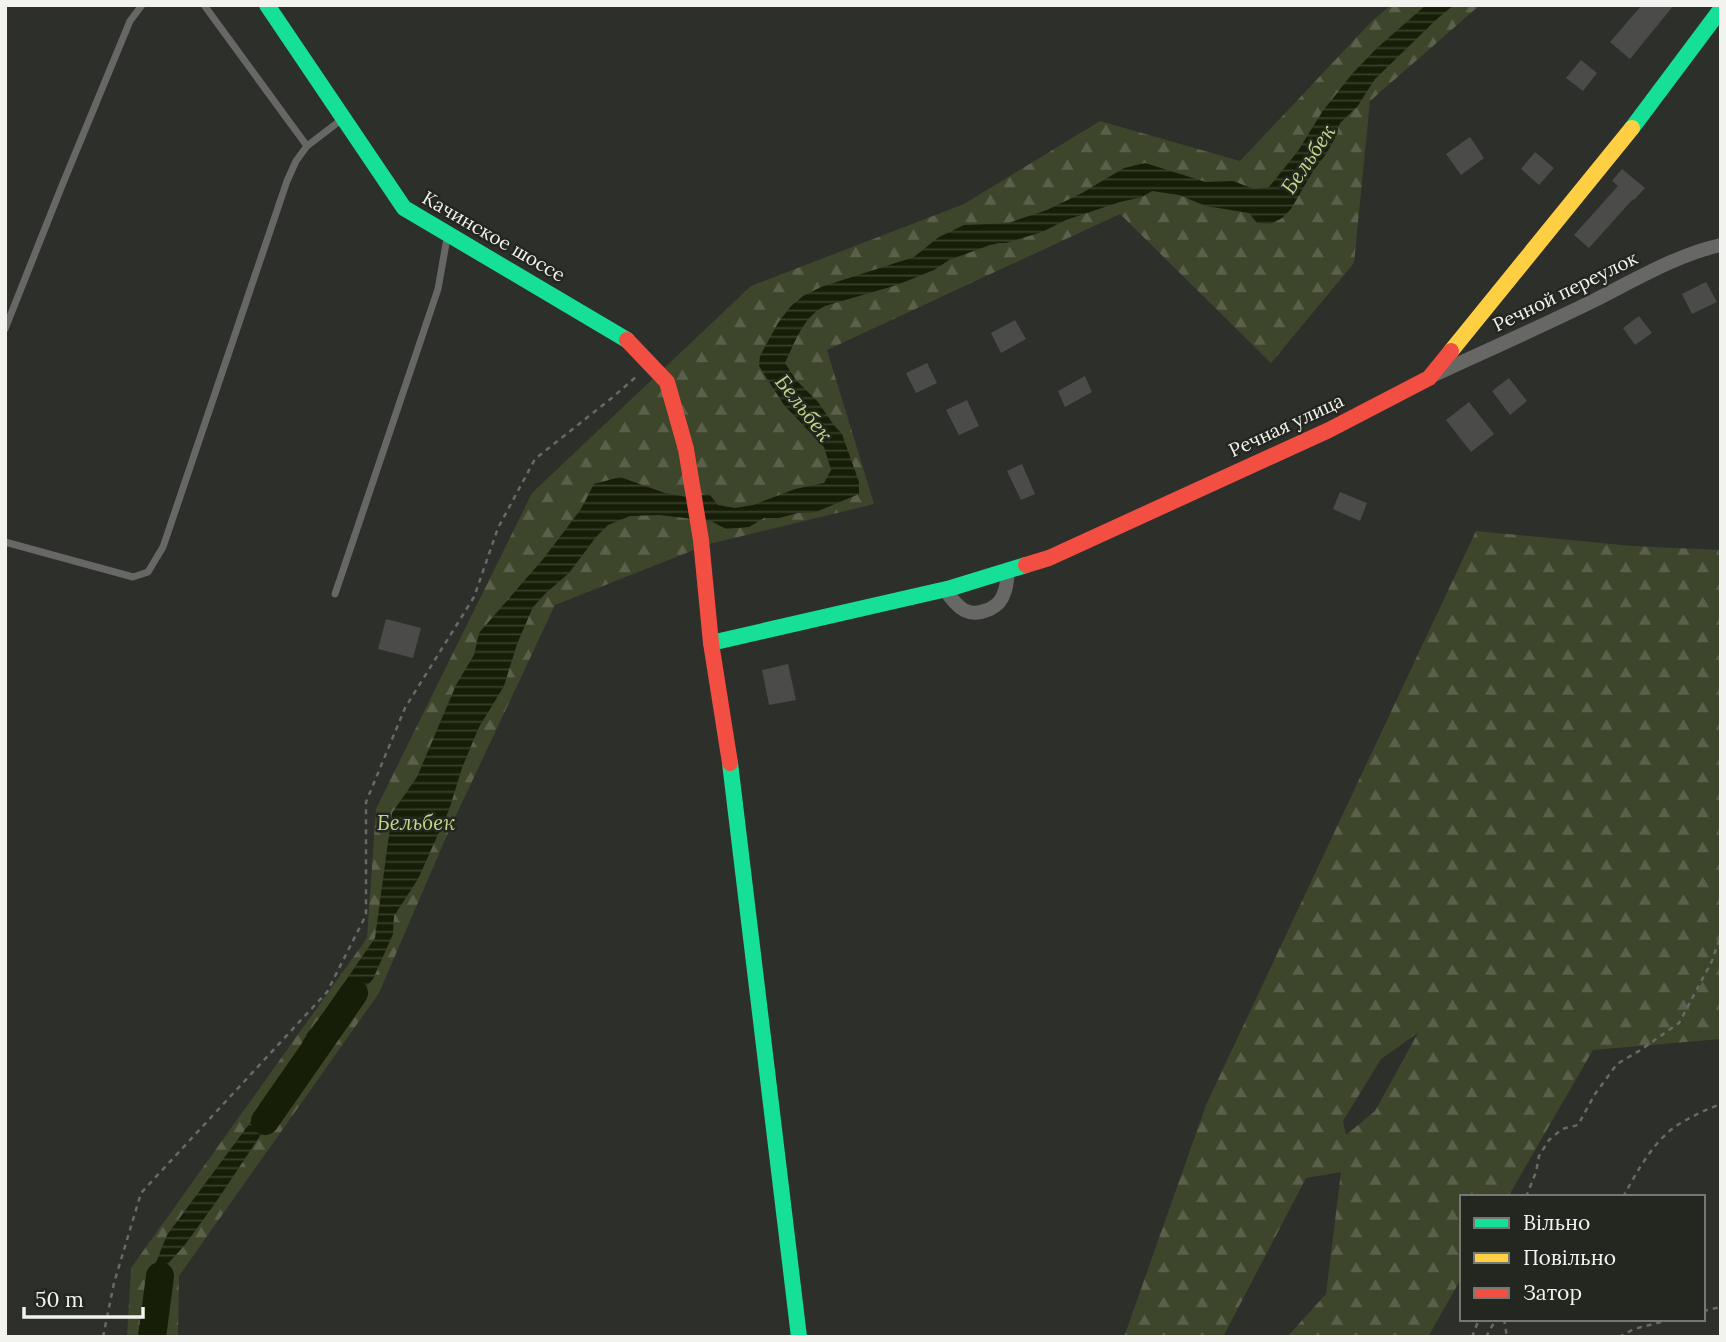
<svg xmlns="http://www.w3.org/2000/svg" width="1726" height="1342" font-family="Lora,serif">
<style>
.forest{fill:url(#forest-firs);fill-rule:evenodd}
.water{fill:url(#water-rules)}
.lines{fill:none;stroke-linecap:round;stroke-linejoin:round}
.river{stroke:#171e07;stroke-width:28}
.building{fill:#4b4c4a}
.path{stroke:#686a67;stroke-width:2.5;stroke-dasharray:5 5;stroke-linecap:butt}
.lane{stroke:#676766;stroke-width:7}
.street{stroke:#676766;stroke-width:14}
.fast{stroke:#16e098;stroke-width:16}
.slow{stroke:#ffcf43;stroke-width:16}
.jam{stroke:#f24e42;stroke-width:16}
.labels{text-anchor:middle;dominant-baseline:central;stroke-width:5;stroke-linejoin:round;paint-order:stroke}
.street-label{font-size:19px;fill:#f2f3ef;stroke:#242620}
.water-label{font-size:21px;font-style:italic;fill:#bfd888;stroke:#242620}
</style>
<defs>
<pattern id="forest-firs" width="22" height="20" patternUnits="userSpaceOnUse" patternTransform="scale(1.75)"><rect width="22" height="20" fill="#3d452b"/><path d="M5 1l3.5 6h-7zM16 11l3.5 6h-7z" fill="#5a604a"/></pattern>
<pattern id="water-rules" width="6" height="5" patternUnits="userSpaceOnUse" patternTransform="scale(1.75)"><rect width="6" height="5" fill="#171e07"/><path d="M0 2.5h6" fill="none" stroke="#393f2b"/></pattern>
</defs>
<rect width="100%" height="100%" fill="#2d2f2b"/>
<g class="forest">
<polygon points="1391,5 1480,5 1370,101 1354,263 1271,363 1120,214 827,350 874,504 709,544 555,605 451,826 379,993 179,1276 178,1337 127,1337 131,1268 367,938 376,809 532,493 751,286 964,204 1100,121 1240,161 1371,22"/>
<path d="M 1476,531 L 1632,546 L 1721,550 L 1721,1039 L 1593,1050 L 1508,1197 L 1462,1197 L 1462,1277 L 1428,1337 L 1287,1337 L 1326,1294 L 1341,1172 L 1306,1178 L 1223,1337 L 1124,1337 L 1206,1105 ZM 1418,1033 L 1375,1111 L 1346,1135 L 1343,1121 L 1381,1059 Z"/>
</g>
<path class="water" d="M 1426,5 L 1454,5 L 1438,18 L 1375,79 L 1357,107 L 1340,123 L 1335,138 L 1326,154 L 1313,171 L 1291,209 L 1282,218 L 1271,224 L 1257,223 L 1249,213 L 1206,206 L 1179,195 L 1152,191 L 1142,197 L 1120,202 L 1066,220 L 1042,232 L 1006,243 L 999,243 L 990,245 L 949,260 L 934,270 L 897,285 L 825,306 C 803,317 795,342 785,363 L 796,380 L 818,402 L 833,424 L 842,434 L 859,482 L 859,494 L 816,512 L 798,513 L 779,518 L 764,518 L 749,527 L 726,529 L 711,521 L 659,515 L 630,516 L 608,525 L 596,537 L 569,573 L 546,593 L 533,607 L 517,644 L 504,686 L 479,727 L 462,768 L 449,810 L 418,879 L 394,916 L 393,934 L 373,979 L 332,1025 L 285,1093 L 258,1139 L 216,1202 L 184,1246 L 161,1271 L 167,1290 L 155,1314 L 152,1337 L 138,1337 L 145,1298 L 151,1275 L 167,1235 L 287,1073 L 306,1035 L 326,1009 L 375,938 L 392,813 L 417,777 L 456,685 L 474,655 L 479,633 L 544,558 L 581,509 L 594,484 L 620,477 L 665,493 L 687,497 L 709,494 L 718,505 L 735,508 L 753,505 L 795,489 L 824,483 L 831,470 L 824,447 L 784,405 L 759,366 L 760,356 L 778,323 L 791,306 L 803,296 L 821,287 L 914,257 L 939,237 L 964,225 L 1008,223 L 1047,210 L 1082,193 L 1124,168 L 1145,163 L 1206,182 L 1233,181 L 1254,189 L 1269,187 L 1298,151 L 1322,112 L 1352,74 L 1377,48 Z"/>
<g class="lines">
<g class="river">
<polyline points="265,1121 354,993"/>
<polyline points="152,1337 160,1276"/>
</g>
</g>
<g class="building">
<polygon points="1642,5 1674,5 1630,59 1610,42"/>
<polygon points="1581,60 1597,73 1583,91 1566,78"/>
<polygon points="1470,137 1484,158 1461,175 1446,154"/>
<polygon points="1535,152 1554,168 1539,185 1521,169"/>
<polygon points="1622,169 1645,188 1634,200 1633,199 1589,248 1574,235 1618,186 1612,181"/>
<polygon points="1706,282 1717,302 1692,314 1682,294"/>
<polygon points="1639,316 1652,333 1635,345 1623,328"/>
<polygon points="1015,320 1026,339 1001,353 991,333"/>
<polygon points="927,363 937,383 916,393 906,373"/>
<polygon points="1085,376 1092,392 1065,407 1058,391"/>
<polygon points="1509,378 1527,401 1510,415 1492,391"/>
<polygon points="967,400 979,426 959,435 946,410"/>
<polygon points="1469,402 1494,434 1471,452 1446,420"/>
<polygon points="1022,464 1035,494 1021,500 1007,471"/>
<polygon points="1340,492 1367,503 1360,521 1333,509"/>
<polygon points="386,619 421,628 413,658 378,649"/>
<polygon points="788,664 796,700 769,705 762,670"/>
</g>
<g class="lines">
<g class="path">
<polyline points="1526,1197 1536,1172 1539,1156 1549,1140 1562,1129 1578,1125 1595,1094 1617,1064 1639,1051 1679,1023 1712,961 1721,935"/>
<path d="M 1623,1197 C 1637,1172 1652,1143 1676,1126 C 1690,1117 1705,1110 1721,1104"/>
<polyline points="1703,1311 1721,1307"/>
<polyline points="1504,1319 1507,1337"/>
<polyline points="103,1337 114,1283 141,1193 327,992 366,915 366,802 405,708 474,597 498,528 535,459 613,397 637,376"/>
<polyline points="1472,1337 1479,1319"/>
<polyline points="1486,1337 1496,1319"/>
<polyline points="1619,1337 1634,1329 1673,1319"/>
</g>
<g class="lane">
<polyline points="204,5 307,146"/>
<polyline points="5,329 61,188 130,21 142,5"/>
<polyline points="5,542 133,577 148,572 163,547 287,181 296,161 307,146 341,120"/>
<polyline points="335,594 438,289 447,238"/>
</g>
<g class="street">
<path d="M 1432,376 C 1486,351 1540,327 1593,301 C 1633,281 1678,254 1721,245"/>
<path d="M 944,589 C 959,608 966,619 990,609 C 996,606 1002,600 1004,593 C 1007,587 1007,578 1008,571"/>
</g>
<g class="fast">
<polyline points="267,5 404,208 627,340"/>
<polyline points="1632,128 1721,9"/>
<polyline points="711,643 951,588 1026,565"/>
<polyline points="730,763 799,1337"/>
</g>
<polyline class="slow" points="1451,351 1632,128"/>
<g class="jam">
<polyline points="627,340 667,382 686,449 701,540 711,643 730,763"/>
<polyline points="1026,565 1049,558 1329,430 1429,378 1451,351"/>
</g>
</g>
<g class="labels">
<g class="street-label">
<text transform="translate(494 236) rotate(30)">Качинское шоссе</text>
<text transform="translate(1565 291) rotate(-26)">Речной переулок</text>
<text transform="translate(1286 425) rotate(-25)">Речная улица</text>
</g>
<g class="water-label">
<text transform="translate(1308 159) rotate(-56)">Бельбек</text>
<text transform="translate(804 408) rotate(52)">Бельбек</text>
<text x="416" y="822">Бельбек</text>
</g>
</g>
<rect width="1726" height="1342" fill="none" stroke="#f2f3ef" stroke-width="14"/>
<rect x="1460" y="1195" width="245" height="126" fill="#242620" stroke="#767873" stroke-width="2"/>
<rect x="1474" y="1218" width="35" height="10" fill="#16e098" stroke="#767873" stroke-width="2"/>
<text x="1523" y="1230" font-size="21" fill="#f2f3ef">Вільно</text>
<rect x="1474" y="1253" width="35" height="10" fill="#ffcf43" stroke="#767873" stroke-width="2"/>
<text x="1523" y="1265" font-size="21" fill="#f2f3ef">Повільно</text>
<rect x="1474" y="1288" width="35" height="10" fill="#f24e42" stroke="#767873" stroke-width="2"/>
<text x="1523" y="1300" font-size="21" fill="#f2f3ef">Затор</text>
<path d="M24 1307v10h119v-10" fill="none" stroke="#f2f3ef" stroke-width="3.5"/>
<text x="35" y="1307" font-size="21" fill="#f2f3ef" stroke="#242620" stroke-width="5" paint-order="stroke">50 m</text>
</svg>
